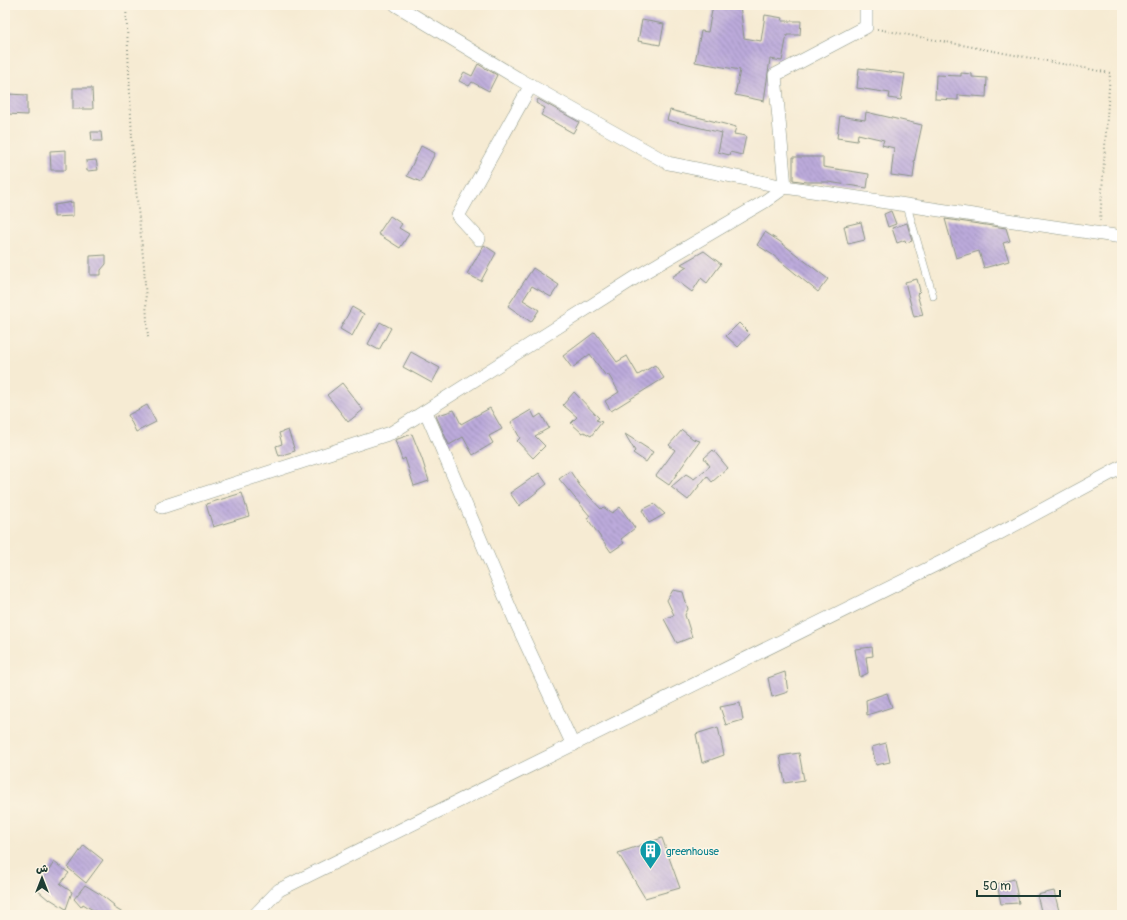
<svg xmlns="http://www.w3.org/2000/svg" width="1127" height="920" font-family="Pangolin,'Playpen Sans Arabic',sans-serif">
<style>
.building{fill:url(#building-back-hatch)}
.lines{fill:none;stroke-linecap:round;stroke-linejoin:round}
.lane-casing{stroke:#8a9484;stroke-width:8}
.street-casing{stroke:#8a9484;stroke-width:14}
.path{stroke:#8a9484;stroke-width:2;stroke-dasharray:1 3;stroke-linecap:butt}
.lane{stroke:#fff;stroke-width:7}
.street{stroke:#fff;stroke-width:13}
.labels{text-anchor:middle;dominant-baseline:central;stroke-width:3.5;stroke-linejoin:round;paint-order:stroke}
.culture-label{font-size:11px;fill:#0d838f;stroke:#fcf5e5;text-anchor:start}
</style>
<defs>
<pattern id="building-back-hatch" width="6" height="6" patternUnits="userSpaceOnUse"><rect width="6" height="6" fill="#bcaadb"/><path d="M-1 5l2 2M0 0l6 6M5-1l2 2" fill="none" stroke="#988cb2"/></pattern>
</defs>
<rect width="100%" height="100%" fill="#fcf5e5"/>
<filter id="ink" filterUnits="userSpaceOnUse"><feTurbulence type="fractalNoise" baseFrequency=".025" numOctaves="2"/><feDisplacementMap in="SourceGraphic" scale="8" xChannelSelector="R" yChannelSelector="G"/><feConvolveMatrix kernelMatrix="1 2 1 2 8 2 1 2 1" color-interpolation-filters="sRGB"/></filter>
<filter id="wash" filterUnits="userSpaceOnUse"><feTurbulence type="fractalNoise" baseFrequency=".012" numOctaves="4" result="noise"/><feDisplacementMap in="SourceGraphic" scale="16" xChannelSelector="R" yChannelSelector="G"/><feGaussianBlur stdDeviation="0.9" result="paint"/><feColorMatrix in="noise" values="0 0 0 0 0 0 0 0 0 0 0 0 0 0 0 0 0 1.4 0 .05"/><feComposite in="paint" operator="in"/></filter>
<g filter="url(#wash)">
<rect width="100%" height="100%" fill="#f6ebd3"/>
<g id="blocks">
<g class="building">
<polygon points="713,5 740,5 744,38 761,41 765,15 783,18 782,21 801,21 800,35 787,35 782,61 770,59 764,101 735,95 740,70 695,62 701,31 708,32"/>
<polygon points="642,20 664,24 660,45 638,41"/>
<polygon points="478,64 497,75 489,91 472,82 469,86 459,81 464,72 472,76"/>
<polygon points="859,68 905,74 901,100 889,98 890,93 857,88"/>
<polygon points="961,73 972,74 972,77 987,78 986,97 958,95 958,100 935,99 936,75 961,76"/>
<polygon points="73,88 92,88 93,109 73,109"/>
<polygon points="8,94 27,95 27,115 8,114"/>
<polygon points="538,99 579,122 573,133 541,115 545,108 536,103"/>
<polygon points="670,110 736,127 734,134 746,136 742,155 730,152 729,155 718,152 722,133 667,120"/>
<polygon points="866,112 922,125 914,162 915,162 913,178 891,175 894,148 882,145 884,140 858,134 857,141 837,138 840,116 865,120"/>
<polygon points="91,132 101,132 102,141 92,141"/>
<polygon points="421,146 435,153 421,182 407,176"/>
<polygon points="66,150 66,170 51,170 50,151"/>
<polygon points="793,157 823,157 823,167 869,174 867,188 828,182 807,182 793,180"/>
<polygon points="96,160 98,170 87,171 86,161"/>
<polygon points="73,202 73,216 54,217 54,205"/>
<polygon points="891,211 896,224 888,227 884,214"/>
<polygon points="390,216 402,224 399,228 409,234 400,248 378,234"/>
<polygon points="945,219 1006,228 1010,241 1003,243 1009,261 984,268 979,251 956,258"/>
<polygon points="861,222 865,240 848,244 844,226"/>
<polygon points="907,223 912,241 906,243 905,240 897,243 892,228"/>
<polygon points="765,232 779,241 828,279 818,292 773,255 757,245"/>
<polygon points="484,245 496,253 481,281 467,274"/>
<polygon points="704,251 721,264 707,283 701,278 692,292 672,277 687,267 681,264"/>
<polygon points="106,255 106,264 101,270 101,275 90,275 90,256"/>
<polygon points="533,268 559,285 551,297 532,286 523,300 539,310 531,322 508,306"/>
<polygon points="917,279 920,291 917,294 923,315 914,317 905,282"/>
<polygon points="352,307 364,314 352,336 340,329"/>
<polygon points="380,322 391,328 379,350 368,344"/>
<polygon points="739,323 750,334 738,347 726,336"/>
<polygon points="595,332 617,362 627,356 638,375 655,365 664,378 611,411 605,401 619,392 608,374 606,376 590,354 572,368 563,356"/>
<polygon points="411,352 440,368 432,383 403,367"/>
<polygon points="342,383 363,410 348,422 327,395"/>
<polygon points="574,392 599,418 596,420 602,422 591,436 584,432 582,433 571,423 577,417 563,405"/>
<polygon points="147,405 156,422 136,432 128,415"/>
<polygon points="490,408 502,429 489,436 493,443 473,455 463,437 449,445 436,416 454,410 461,424"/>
<polygon points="531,410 535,418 541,414 549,428 535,436 545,446 533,458 517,441 520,438 511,422"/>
<polygon points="288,430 295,451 279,456 276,446 282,444 279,433"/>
<polygon points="682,430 693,439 700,441 669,485 656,476 675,450 669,445"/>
<polygon points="412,434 422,459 429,481 414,486 405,458 402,460 395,440"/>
<polygon points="625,434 653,452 646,462 633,453 635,451"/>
<polygon points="713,450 728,468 712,482 707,476 688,500 671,487 686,474 694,479 710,466 704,458"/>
<polygon points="570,471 580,486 601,509 603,507 612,513 620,507 635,528 621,539 624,543 611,552 587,518 590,516 559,479"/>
<polygon points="539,473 547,484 519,506 510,493"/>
<polygon points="242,493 249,516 213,527 206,504"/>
<polygon points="654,504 665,514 649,523 642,510"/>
<polygon points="673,590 683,592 688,609 685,615 692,637 677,643 664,619 674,615 667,600"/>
<polygon points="872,647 873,656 866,657 868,673 860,677 855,649"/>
<polygon points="785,672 788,692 772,697 768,678"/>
<polygon points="887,693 892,707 867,715 866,700"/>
<polygon points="740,703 743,720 726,725 720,707"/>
<polygon points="718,727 724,755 702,763 696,734"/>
<polygon points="886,743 890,762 876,765 872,747"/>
<polygon points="799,753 804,780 785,783 780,756"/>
<polygon points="662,838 680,888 645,898 618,853"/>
<polygon points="84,845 103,860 86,883 68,868"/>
<polygon points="54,862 69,873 60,884 72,892 66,909 50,899 49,900 37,890"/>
<polygon points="1014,879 1019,903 1001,904 997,884"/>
<polygon points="85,885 100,894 114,905 113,907 126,915 101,915 83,904 81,907 74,899"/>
<polygon points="1054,891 1060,915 1042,915 1037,895"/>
</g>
</g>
</g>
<g filter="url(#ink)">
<use href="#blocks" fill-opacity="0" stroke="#8a9484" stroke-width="1"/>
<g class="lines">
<defs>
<polyline id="lane" points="907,206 933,296"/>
<g id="street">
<polyline points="396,5 517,78 668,163 785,187 775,75 866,27 866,5"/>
<polyline points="479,239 458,216 531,85"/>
<polyline points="426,412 515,620 573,745"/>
<polyline points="162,507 391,433 638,276 764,202 785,187 1122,237"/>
<polyline points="255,915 279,890 992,537 1122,467"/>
</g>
</defs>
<use href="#lane" class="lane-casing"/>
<use href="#street" class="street-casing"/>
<g class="path">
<polyline points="126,5 133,161 144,266 148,338"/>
<polyline points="877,29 1110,73 1100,221"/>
</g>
<use href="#lane" class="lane"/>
<use href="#street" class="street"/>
</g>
</g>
<defs>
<symbol id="building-pin" viewBox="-11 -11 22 30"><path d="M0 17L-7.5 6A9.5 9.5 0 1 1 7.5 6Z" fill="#0f9aa8" stroke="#fcf5e5"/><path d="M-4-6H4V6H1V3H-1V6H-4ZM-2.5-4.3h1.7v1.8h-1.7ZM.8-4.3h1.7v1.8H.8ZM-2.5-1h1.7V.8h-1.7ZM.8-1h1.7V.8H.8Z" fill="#fff"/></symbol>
</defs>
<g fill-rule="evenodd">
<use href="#building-pin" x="638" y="838" width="25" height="34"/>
</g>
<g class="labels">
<g class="culture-label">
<text x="666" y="851">greenhouse</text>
</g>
</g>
<rect width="1127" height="920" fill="none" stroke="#fcf5e5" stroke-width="20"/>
<g transform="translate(42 878)" stroke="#fcf5e5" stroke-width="3" paint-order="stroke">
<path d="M0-3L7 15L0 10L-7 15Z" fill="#1f3d34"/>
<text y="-6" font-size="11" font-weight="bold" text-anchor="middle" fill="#1f3d34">ش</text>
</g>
<path d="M977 890v6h83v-6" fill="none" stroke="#1f3d34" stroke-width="2"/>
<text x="983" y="890" font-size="12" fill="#1f3d34" stroke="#fcf5e5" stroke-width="3" paint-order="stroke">50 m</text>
</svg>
